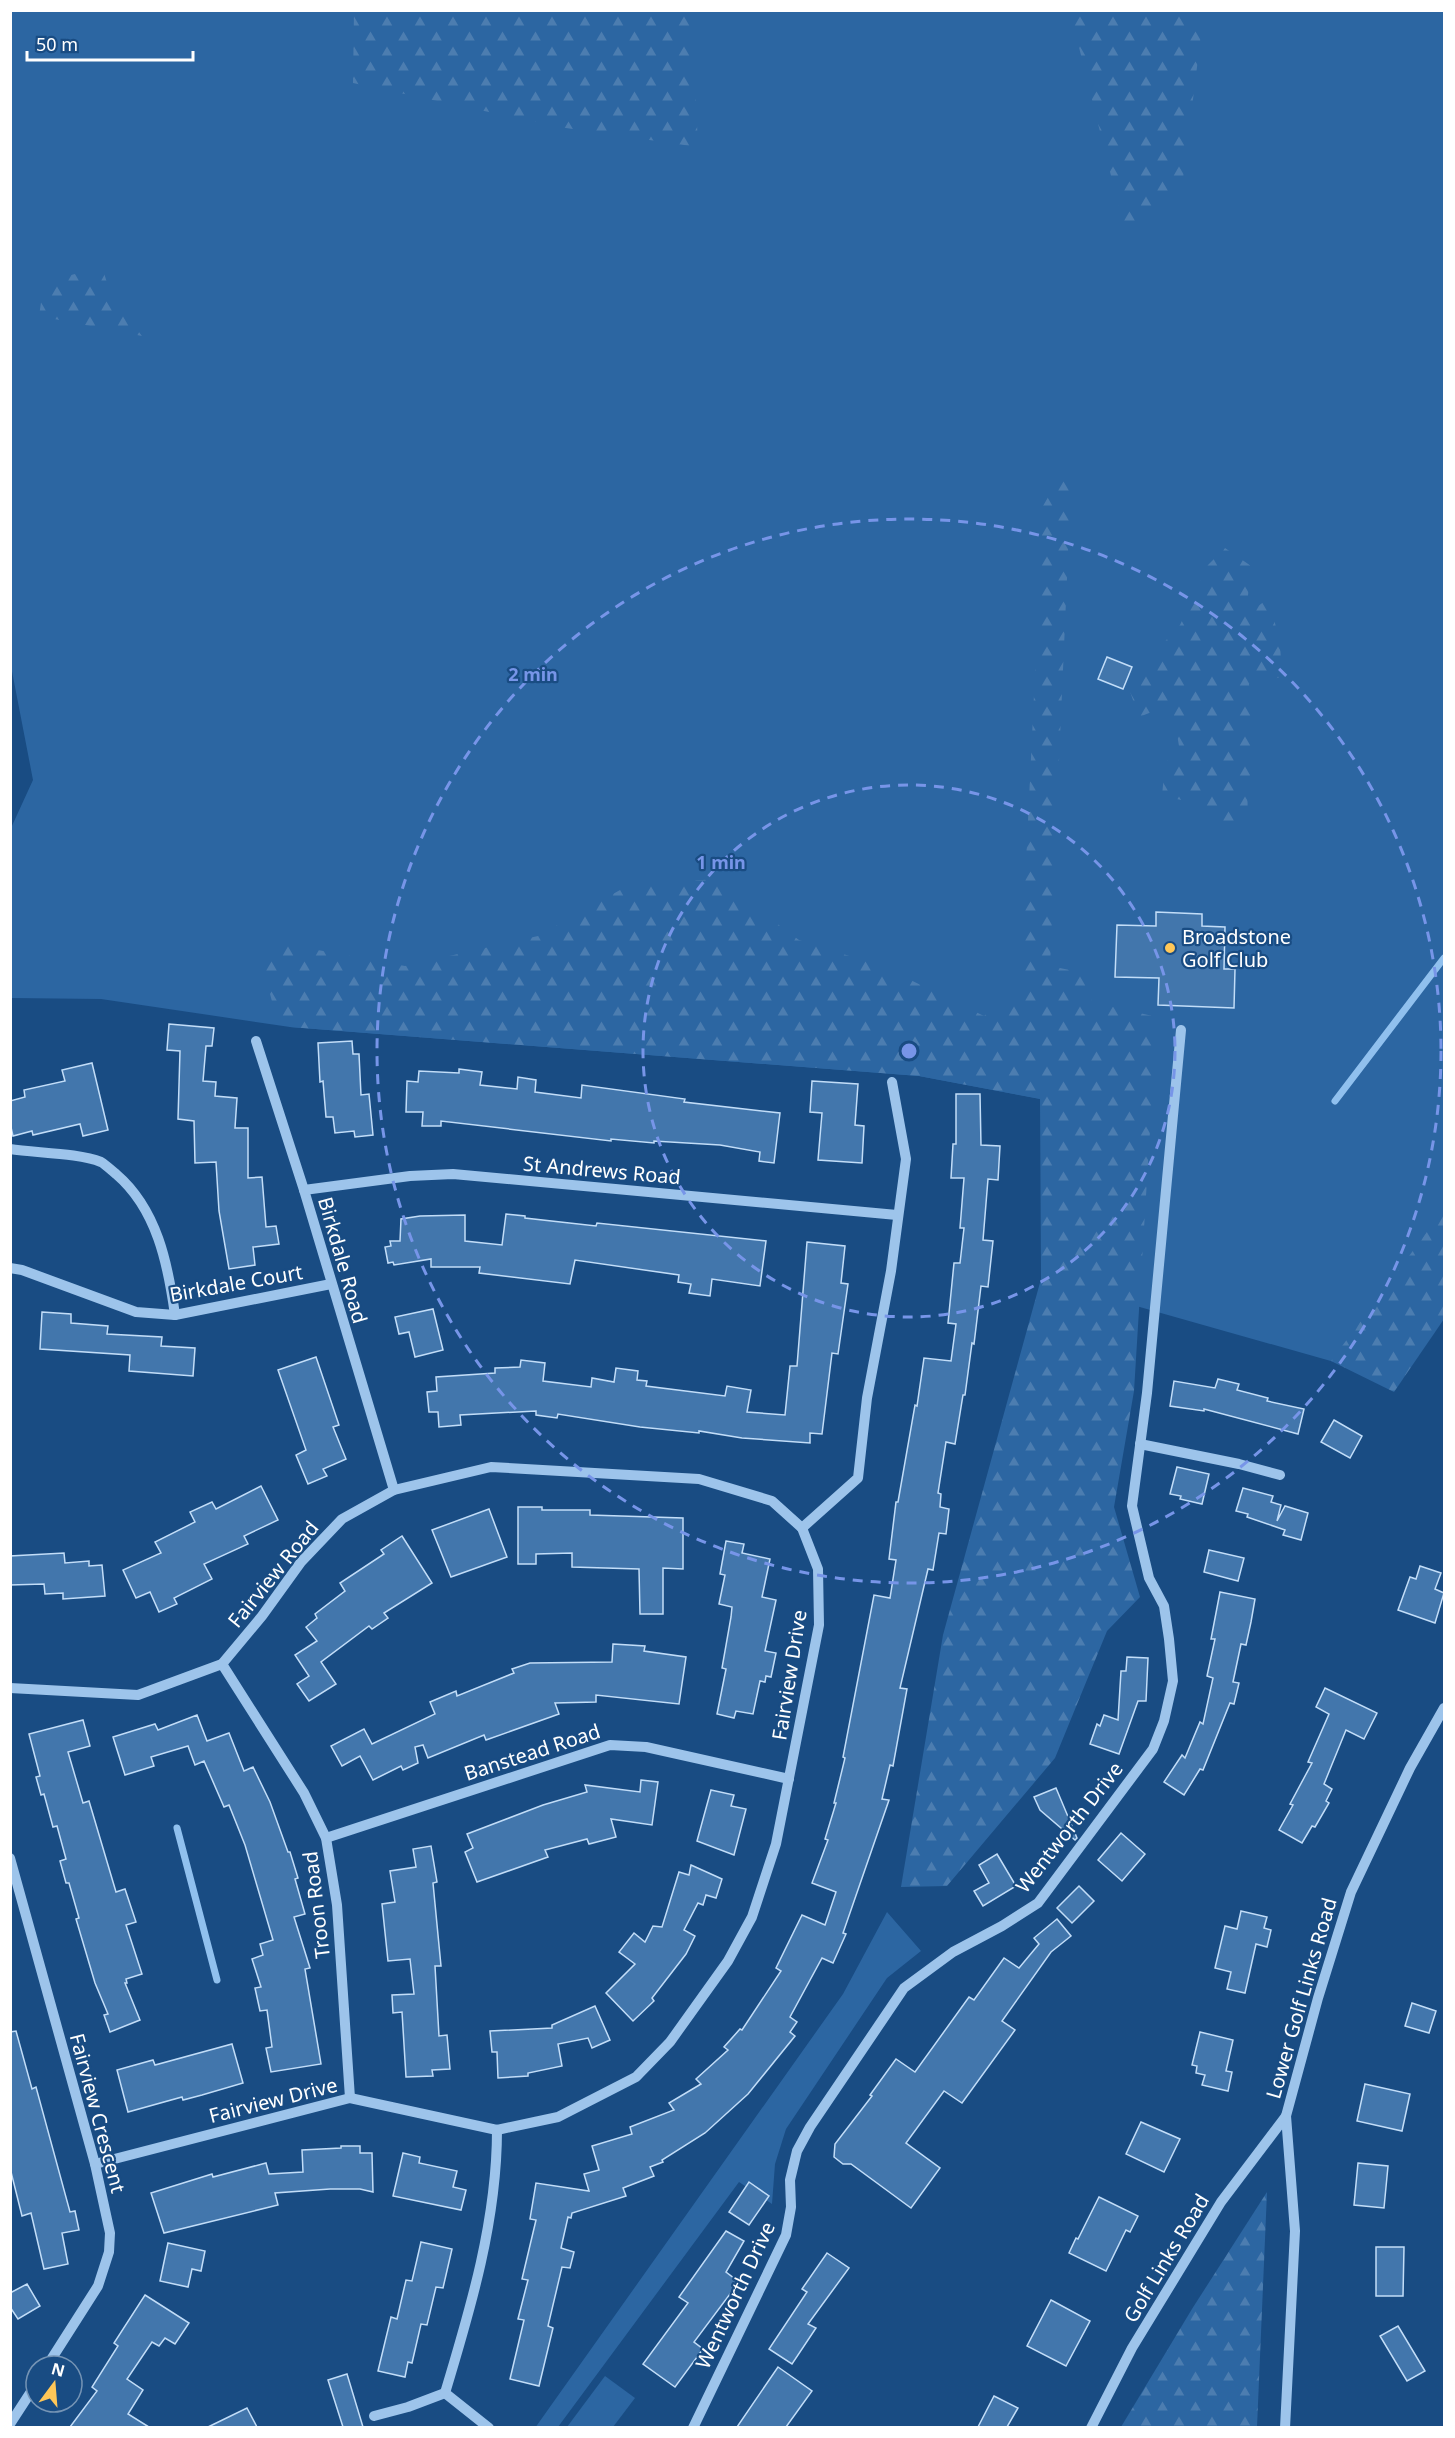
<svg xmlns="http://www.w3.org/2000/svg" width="1455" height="2438" font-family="'Noto Sans',sans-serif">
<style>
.grass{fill:#2c66a2}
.forest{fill:url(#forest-firs)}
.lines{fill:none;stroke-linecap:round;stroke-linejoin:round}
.stream{stroke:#90c0ee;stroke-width:7}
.building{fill:#4276ac;stroke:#c2ddf8;stroke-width:1.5}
.minor{stroke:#9dc4eb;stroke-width:10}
.ring{fill:none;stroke:#7795e8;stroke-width:3;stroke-dasharray:10 8}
.poi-dot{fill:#ffc758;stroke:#194c83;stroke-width:2}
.labels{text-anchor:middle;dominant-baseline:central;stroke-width:4.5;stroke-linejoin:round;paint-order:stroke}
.poi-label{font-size:20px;fill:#fff;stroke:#194c83;text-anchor:start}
.street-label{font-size:20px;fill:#fff;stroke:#194c83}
.centre{fill:#7795e8;stroke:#194c83;stroke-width:3}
.ring-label{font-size:18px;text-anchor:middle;font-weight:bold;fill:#7795e8;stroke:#194c83;stroke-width:4.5;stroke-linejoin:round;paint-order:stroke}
</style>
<defs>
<pattern id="forest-firs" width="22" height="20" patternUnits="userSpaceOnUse" patternTransform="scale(1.5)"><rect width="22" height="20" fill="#2c66a2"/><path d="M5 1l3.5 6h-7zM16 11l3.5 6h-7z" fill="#4c7db0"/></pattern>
</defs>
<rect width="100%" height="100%" fill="#194c83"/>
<g class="grass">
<polygon points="11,11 1444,11 1444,1243 1359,1369 1041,1279 1040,1099 919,1076 290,1027 101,999 11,998 11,828 33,780 10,661"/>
<polygon points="887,1912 921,1951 887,1978 786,2129 775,2164 772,2204 739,2182 558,2427 535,2428 843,1994"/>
<polygon points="605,2376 635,2398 613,2427 567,2427"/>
</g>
<g class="forest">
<polygon points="354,11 692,11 698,147 559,127 353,83"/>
<polygon points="1070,11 1204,11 1183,179 1125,232"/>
<polygon points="102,267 111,295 142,336 39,316 44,282"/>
<polygon points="1062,473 1071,487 1050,966 1094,975 1091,1002 1157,1017 1134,1391 1114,1507 1140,1597 1107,1631 1055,1758 947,1886 901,1887 943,1635 1041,1279 1041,1099 919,1076 290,1027 276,1017 261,959 274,942 405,966 538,936 629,885 717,879 799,940 884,967 984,1016 1020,988 1043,506"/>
<polygon points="1225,548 1251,566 1246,615 1269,598 1280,644 1282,677 1249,684 1256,753 1247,786 1248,818 1231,831 1201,804 1162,796 1165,764 1179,746 1172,704 1139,717 1127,683 1180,625 1208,565"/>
<polygon points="1444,1209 1444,1319 1394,1392 1331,1361"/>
<polygon points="1267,2192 1257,2427 1121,2427 1192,2309"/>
</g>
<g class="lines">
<g class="stream">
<polyline points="1335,1101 1444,958"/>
<polyline points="177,1828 217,1980"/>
</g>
</g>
<g class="building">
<polygon points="1107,657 1132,667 1123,689 1098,679"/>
<polygon points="1156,912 1202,914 1202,926 1225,927 1224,969 1235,969 1234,1008 1158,1005 1159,978 1115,977 1117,925 1156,926"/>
<polygon points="169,1024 214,1028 212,1046 206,1046 203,1081 216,1082 215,1096 237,1098 235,1128 248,1128 248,1178 262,1177 266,1227 276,1226 279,1244 253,1247 255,1265 229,1269 219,1211 216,1162 195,1163 194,1121 178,1119 180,1051 167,1050"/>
<polygon points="352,1041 353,1054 359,1054 361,1095 369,1094 373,1135 355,1137 354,1131 335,1133 333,1117 326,1117 323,1081 320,1082 318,1043"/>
<polygon points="92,1063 108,1130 83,1136 80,1124 33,1135 32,1131 13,1136 10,1123 10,1101 25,1097 24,1090 65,1081 62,1070"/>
<polygon points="459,1069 482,1072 480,1085 517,1089 518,1077 536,1080 535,1092 581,1098 582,1085 685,1099 684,1102 780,1113 774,1163 759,1161 760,1152 720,1145 654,1141 654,1143 611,1139 611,1141 441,1121 441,1126 422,1126 423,1112 406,1112 407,1081 418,1082 419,1071 459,1073"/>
<polygon points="812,1081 858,1084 855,1125 864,1126 862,1163 818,1160 822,1113 810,1112"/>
<polygon points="956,1094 980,1094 981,1145 1000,1146 998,1180 988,1179 983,1240 993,1241 988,1287 981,1286 974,1344 972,1343 965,1395 963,1395 955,1444 946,1442 938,1493 941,1494 940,1507 949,1509 946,1534 939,1533 933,1570 928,1569 900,1688 907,1689 893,1766 890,1765 882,1799 889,1800 843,1933 846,1934 833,1963 822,1958 790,2017 797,2022 790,2032 795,2036 748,2094 705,2133 662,2160 663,2162 650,2167 654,2176 623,2188 626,2196 572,2213 571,2218 568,2217 561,2248 574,2252 570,2268 562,2267 548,2326 553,2328 539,2386 510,2379 524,2320 518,2319 528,2280 522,2279 536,2220 530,2219 536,2183 589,2191 584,2174 599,2170 592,2146 632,2134 630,2127 674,2110 669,2103 701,2084 696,2079 728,2050 724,2047 740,2029 742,2030 781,1971 776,1968 802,1915 825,1925 836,1892 812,1883 828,1840 825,1839 836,1803 834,1803 845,1758 843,1757 874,1595 890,1598 896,1560 889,1559 896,1502 898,1502 915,1405 917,1406 924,1358 951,1361 956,1324 948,1323 954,1263 960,1263 964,1228 960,1228 964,1178 951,1178 953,1144 956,1144"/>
<polygon points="506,1214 525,1216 525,1218 596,1226 597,1223 766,1241 760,1286 712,1279 710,1296 689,1293 691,1284 678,1282 679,1275 575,1260 570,1284 479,1273 480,1267 431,1267 431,1259 394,1265 393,1262 388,1263 385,1247 391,1246 390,1241 400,1241 401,1219 420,1216 465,1215 465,1241 502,1245"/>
<polygon points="807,1242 845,1246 841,1283 848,1284 838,1354 832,1353 822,1434 810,1433 810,1443 742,1438 699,1431 699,1433 640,1427 558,1414 557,1418 536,1415 536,1411 460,1415 461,1425 439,1427 438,1412 429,1412 427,1392 437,1391 436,1377 495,1373 495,1368 520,1367 521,1360 545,1363 543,1381 591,1387 592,1378 614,1382 616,1368 638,1371 637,1380 647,1381 646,1386 725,1396 727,1386 751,1390 747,1412 785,1415 790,1366 797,1366"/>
<polygon points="433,1309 443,1350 415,1357 409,1332 399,1334 395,1317"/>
<polygon points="42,1312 71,1314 71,1323 108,1326 107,1334 162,1337 161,1346 195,1348 193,1376 129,1371 130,1355 40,1349"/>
<polygon points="316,1357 339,1425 333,1427 346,1459 323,1469 327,1476 308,1484 296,1455 306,1450 278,1370"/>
<polygon points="1218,1379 1239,1384 1237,1390 1268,1398 1267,1401 1304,1409 1298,1434 1204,1409 1204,1411 1170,1406 1174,1381 1215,1388"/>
<polygon points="1334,1420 1362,1436 1350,1458 1321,1442"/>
<polygon points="1177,1467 1209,1474 1202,1504 1180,1499 1181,1496 1170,1494"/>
<polygon points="261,1486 278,1520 244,1536 248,1544 204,1564 212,1579 174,1598 177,1604 159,1612 150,1592 136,1598 123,1570 161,1553 155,1542 195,1522 190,1512 212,1502 216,1509"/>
<polygon points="1243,1488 1273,1496 1271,1502 1281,1505 1277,1521 1285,1506 1308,1513 1301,1540 1283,1535 1285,1530 1247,1517 1248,1514 1236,1511"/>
<polygon points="518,1507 542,1507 542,1510 590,1510 590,1515 683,1518 683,1569 663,1568 663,1614 640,1614 639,1569 572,1567 572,1553 536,1554 536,1564 518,1564"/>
<polygon points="489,1509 507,1557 451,1577 432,1530"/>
<polygon points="402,1536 432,1583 384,1613 388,1618 372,1629 369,1626 321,1662 336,1684 309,1701 297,1684 309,1676 295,1655 317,1641 306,1627 317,1618 315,1614 345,1591 340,1583 384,1554 381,1550"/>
<polygon points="726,1541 744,1544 742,1553 770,1559 762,1597 776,1600 765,1651 776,1653 771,1677 766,1676 765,1682 760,1681 753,1714 736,1711 734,1718 717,1714 726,1669 722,1668 731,1617 732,1607 719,1604 725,1575 720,1574"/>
<polygon points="1209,1550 1244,1558 1238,1581 1204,1572"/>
<polygon points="64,1553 65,1563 89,1561 89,1566 102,1565 105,1596 63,1599 63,1593 45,1594 44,1584 10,1585 10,1556"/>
<polygon points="1420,1566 1441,1573 1435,1589 1444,1593 1435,1623 1398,1610 1410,1577 1416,1579"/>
<polygon points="1220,1592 1255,1599 1251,1622 1246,1645 1241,1644 1233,1682 1239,1683 1234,1704 1230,1703 1203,1770 1200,1769 1184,1795 1164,1782 1182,1755 1185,1758 1200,1722 1203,1724 1213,1678 1207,1676 1215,1639 1211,1639"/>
<polygon points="613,1644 645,1646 644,1651 686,1657 679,1704 596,1695 596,1702 555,1703 559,1714 486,1740 484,1735 428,1758 423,1745 415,1747 418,1763 403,1770 401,1766 373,1780 360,1756 342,1766 331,1746 364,1729 372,1744 435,1714 430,1702 456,1691 457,1696 514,1673 512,1669 530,1663 612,1662"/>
<polygon points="1127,1657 1148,1658 1146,1701 1138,1701 1119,1754 1090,1744 1097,1724 1100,1726 1104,1715 1118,1720 1121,1671 1126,1671"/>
<polygon points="1325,1688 1377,1713 1364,1739 1346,1730 1324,1784 1332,1789 1326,1801 1329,1803 1315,1827 1312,1826 1302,1843 1279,1830 1293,1805 1290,1804 1312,1763 1308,1762 1329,1714 1316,1707"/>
<polygon points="197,1715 207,1741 229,1733 244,1771 253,1767 270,1802 288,1852 290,1852 298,1878 295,1879 305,1914 294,1917 310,1968 305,1969 321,2064 271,2072 266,2048 272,2047 267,2010 260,2011 255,1988 261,1987 252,1959 263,1955 260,1944 273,1940 245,1845 229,1805 224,1807 204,1761 195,1765 188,1746 151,1757 154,1766 125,1775 113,1737 155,1724 158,1730"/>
<polygon points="83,1720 90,1746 68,1752 83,1803 89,1801 116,1892 125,1889 136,1922 126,1925 142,1974 126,1979 127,1983 125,1983 140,2020 110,2032 104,2015 108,2014 95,1983 76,1919 79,1918 69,1883 66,1883 60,1861 66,1859 57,1826 53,1827 44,1794 41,1795 36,1777 40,1776 29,1734"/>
<polygon points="641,1780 658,1782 652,1825 611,1819 616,1837 589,1844 587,1839 545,1850 548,1857 477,1882 465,1852 473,1848 467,1834 543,1805 587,1792 585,1785 640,1792"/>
<polygon points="1056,1788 1077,1838 1075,1840 1040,1810 1034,1797"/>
<polygon points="711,1790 734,1795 731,1806 746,1809 734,1855 697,1841"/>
<polygon points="1121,1833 1145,1854 1122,1881 1098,1860"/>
<polygon points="431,1846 437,1882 433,1883 441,1966 435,1966 439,2036 447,2035 450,2069 432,2070 433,2076 406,2077 402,2012 393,2013 392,1995 414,1994 410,1959 388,1961 382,1904 395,1902 390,1871 416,1867 413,1849"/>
<polygon points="997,1854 1016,1886 983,1906 974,1891 989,1883 979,1865"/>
<polygon points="691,1865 722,1879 716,1898 706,1895 703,1905 698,1903 684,1930 695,1936 686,1954 652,1998 654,2001 633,2021 606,1993 635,1964 619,1952 634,1933 645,1942 653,1926 662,1927 679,1872 689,1875"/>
<polygon points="1079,1886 1094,1901 1072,1923 1057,1908"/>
<polygon points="1241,1911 1267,1917 1264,1928 1271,1930 1267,1947 1256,1944 1245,1993 1227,1989 1231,1972 1215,1968 1225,1926 1237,1929"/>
<polygon points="1057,1919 1071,1936 1051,1952 1002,2021 1015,2030 962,2103 944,2091 906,2143 940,2168 911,2208 851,2164 843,2164 834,2157 835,2144 872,2096 870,2095 896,2059 915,2072 969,1997 974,2000 1004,1958 1019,1968 1039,1944 1034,1938"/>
<polygon points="1412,2003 1436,2011 1429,2033 1405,2026"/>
<polygon points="595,2006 610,2040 592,2048 588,2038 558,2044 562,2066 528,2073 528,2076 498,2078 497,2052 492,2052 490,2031 552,2028 552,2025"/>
<polygon points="16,2031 32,2089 36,2087 70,2212 75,2211 79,2230 62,2233 68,2264 44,2269 31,2213 22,2216 10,2168 10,2032"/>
<polygon points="1200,2032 1233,2040 1226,2071 1232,2072 1228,2091 1202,2085 1205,2075 1196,2073 1197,2066 1192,2065"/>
<polygon points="232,2044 243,2083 202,2095 183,2100 182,2097 128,2112 117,2070 153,2060 155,2065"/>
<polygon points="1365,2084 1410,2094 1402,2131 1357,2121"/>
<polygon points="1141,2122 1180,2139 1164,2172 1126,2154"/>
<polygon points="341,2146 360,2146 360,2153 372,2153 373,2192 360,2189 330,2189 275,2193 278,2205 164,2233 151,2193 212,2174 213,2177 266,2163 269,2174 303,2172 302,2150 341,2148"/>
<polygon points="403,2153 420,2157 419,2163 457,2171 453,2187 466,2190 461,2210 393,2196"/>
<polygon points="1358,2163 1388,2166 1384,2208 1354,2205"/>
<polygon points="749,2182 769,2196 749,2225 729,2212"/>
<polygon points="1099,2197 1138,2216 1130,2232 1126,2230 1106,2271 1069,2253 1076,2238 1078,2239"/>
<polygon points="726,2231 744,2241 726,2272 739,2282 694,2342 703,2349 675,2387 643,2364 688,2303 679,2297"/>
<polygon points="421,2242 452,2249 443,2288 436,2287 427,2325 421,2324 412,2363 408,2362 405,2377 378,2371 391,2317 397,2319 406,2280 412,2281"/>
<polygon points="168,2243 205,2251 201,2271 192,2269 188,2287 160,2281"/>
<polygon points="1376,2247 1404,2247 1403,2296 1376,2296"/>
<polygon points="827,2253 849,2268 808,2324 816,2328 792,2364 769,2349 807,2292 802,2289"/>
<polygon points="27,2284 40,2306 18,2319 10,2307 10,2293"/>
<polygon points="145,2295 189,2323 175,2344 165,2338 159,2346 152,2342 127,2379 143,2390 128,2414 149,2427 70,2427 97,2391 92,2387 118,2346 114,2343"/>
<polygon points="1051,2300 1090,2321 1066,2366 1027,2346"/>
<polygon points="1398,2326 1425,2371 1407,2381 1380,2336"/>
<polygon points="778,2367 812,2391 786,2427 737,2427"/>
<polygon points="347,2374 363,2427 343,2427 328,2380"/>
<polygon points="994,2396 1018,2408 1007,2427 978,2427"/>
<polygon points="247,2408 257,2427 208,2427"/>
</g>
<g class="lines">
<g class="minor">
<polyline points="256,1041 304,1190 394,1490"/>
<path d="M 10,1149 C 36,1153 79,1153 101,1162 C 106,1165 111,1170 116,1174 C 157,1209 168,1264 175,1315"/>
<polyline points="304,1190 410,1176 453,1174 897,1215"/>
<polyline points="10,1268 22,1270 136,1312 175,1315 331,1284"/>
<polyline points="1140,1444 1239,1464 1280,1475"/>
<polyline points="222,1664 304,1793 326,1838 337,1905 350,2098"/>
<polyline points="10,1688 138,1695 222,1664 262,1616 301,1562 342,1519 394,1490 491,1467 699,1479 772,1501 802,1528"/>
<polyline points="326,1838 610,1745 646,1747 789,1779"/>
<polyline points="10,1858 95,2164 110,2233 109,2252 98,2286 47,2366"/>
<polyline points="95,2164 350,2098 497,2130 558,2117 636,2077 670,2042 728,1961 752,1917 776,1844 819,1625 818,1569 802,1528 858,1478 867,1398 891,1271 906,1159 892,1082"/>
<polyline points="374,2416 408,2407 445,2393"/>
<polyline points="10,2424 36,2384"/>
<path d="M 489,2428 L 445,2393 C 471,2307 497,2220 497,2130"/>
<polyline points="693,2428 786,2235 791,2207 790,2180 797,2151 810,2127 904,1988 953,1952 1002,1926 1038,1903 1153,1749 1164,1721 1173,1681 1169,1639 1164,1606 1149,1578 1132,1506 1147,1393 1181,1030"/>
<polyline points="1091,2428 1132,2348 1221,2202 1286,2116"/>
<polyline points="1285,2428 1295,2231 1286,2116 1318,1998 1351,1892 1410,1768 1444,1708"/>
</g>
</g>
<g class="ring">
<circle cx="909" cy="1051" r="266"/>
<circle cx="909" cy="1051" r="532"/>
</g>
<circle class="poi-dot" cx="1170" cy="948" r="6"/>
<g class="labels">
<g class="poi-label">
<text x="1182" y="936">Broadstone<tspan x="1182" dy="23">Golf Club</tspan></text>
</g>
<g class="street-label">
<text transform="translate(602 1170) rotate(5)">St Andrews Road</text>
<text transform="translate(343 1260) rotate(74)">Birkdale Road</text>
<text transform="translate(236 1283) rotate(-10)">Birkdale Court</text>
<text transform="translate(273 1574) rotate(-51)">Fairview Road</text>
<text transform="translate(789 1675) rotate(-81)">Fairview Drive</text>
<text transform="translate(532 1752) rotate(-18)">Banstead Road</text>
<text transform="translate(1069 1827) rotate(-52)">Wentworth Drive</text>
<text transform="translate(316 1905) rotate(-97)">Troon Road</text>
<text transform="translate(1301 1998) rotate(-74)">Lower Golf Links Road</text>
<text transform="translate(273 2100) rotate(-14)">Fairview Drive</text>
<text transform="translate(98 2113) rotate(75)">Fairview Crescent</text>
<text transform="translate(1166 2258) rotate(-59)">Golf Links Road</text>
<text transform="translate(735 2295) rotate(-65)">Wentworth Drive</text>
</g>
</g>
<circle cx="909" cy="1051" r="9" class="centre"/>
<g class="ring-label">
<text x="533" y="681">2 min</text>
<text x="721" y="869">1 min</text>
</g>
<rect width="1455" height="2438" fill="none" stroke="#ffffff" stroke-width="24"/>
<g transform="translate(54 2384) rotate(16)"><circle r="28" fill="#194c83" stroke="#7594b5" stroke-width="1.5"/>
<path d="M0-4.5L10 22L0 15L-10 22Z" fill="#ffc758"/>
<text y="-9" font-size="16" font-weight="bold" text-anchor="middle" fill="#ffffff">N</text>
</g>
<path d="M27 51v9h166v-9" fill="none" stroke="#ffffff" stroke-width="3"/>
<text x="36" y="51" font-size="18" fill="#ffffff" stroke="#194c83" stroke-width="4.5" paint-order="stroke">50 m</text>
</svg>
